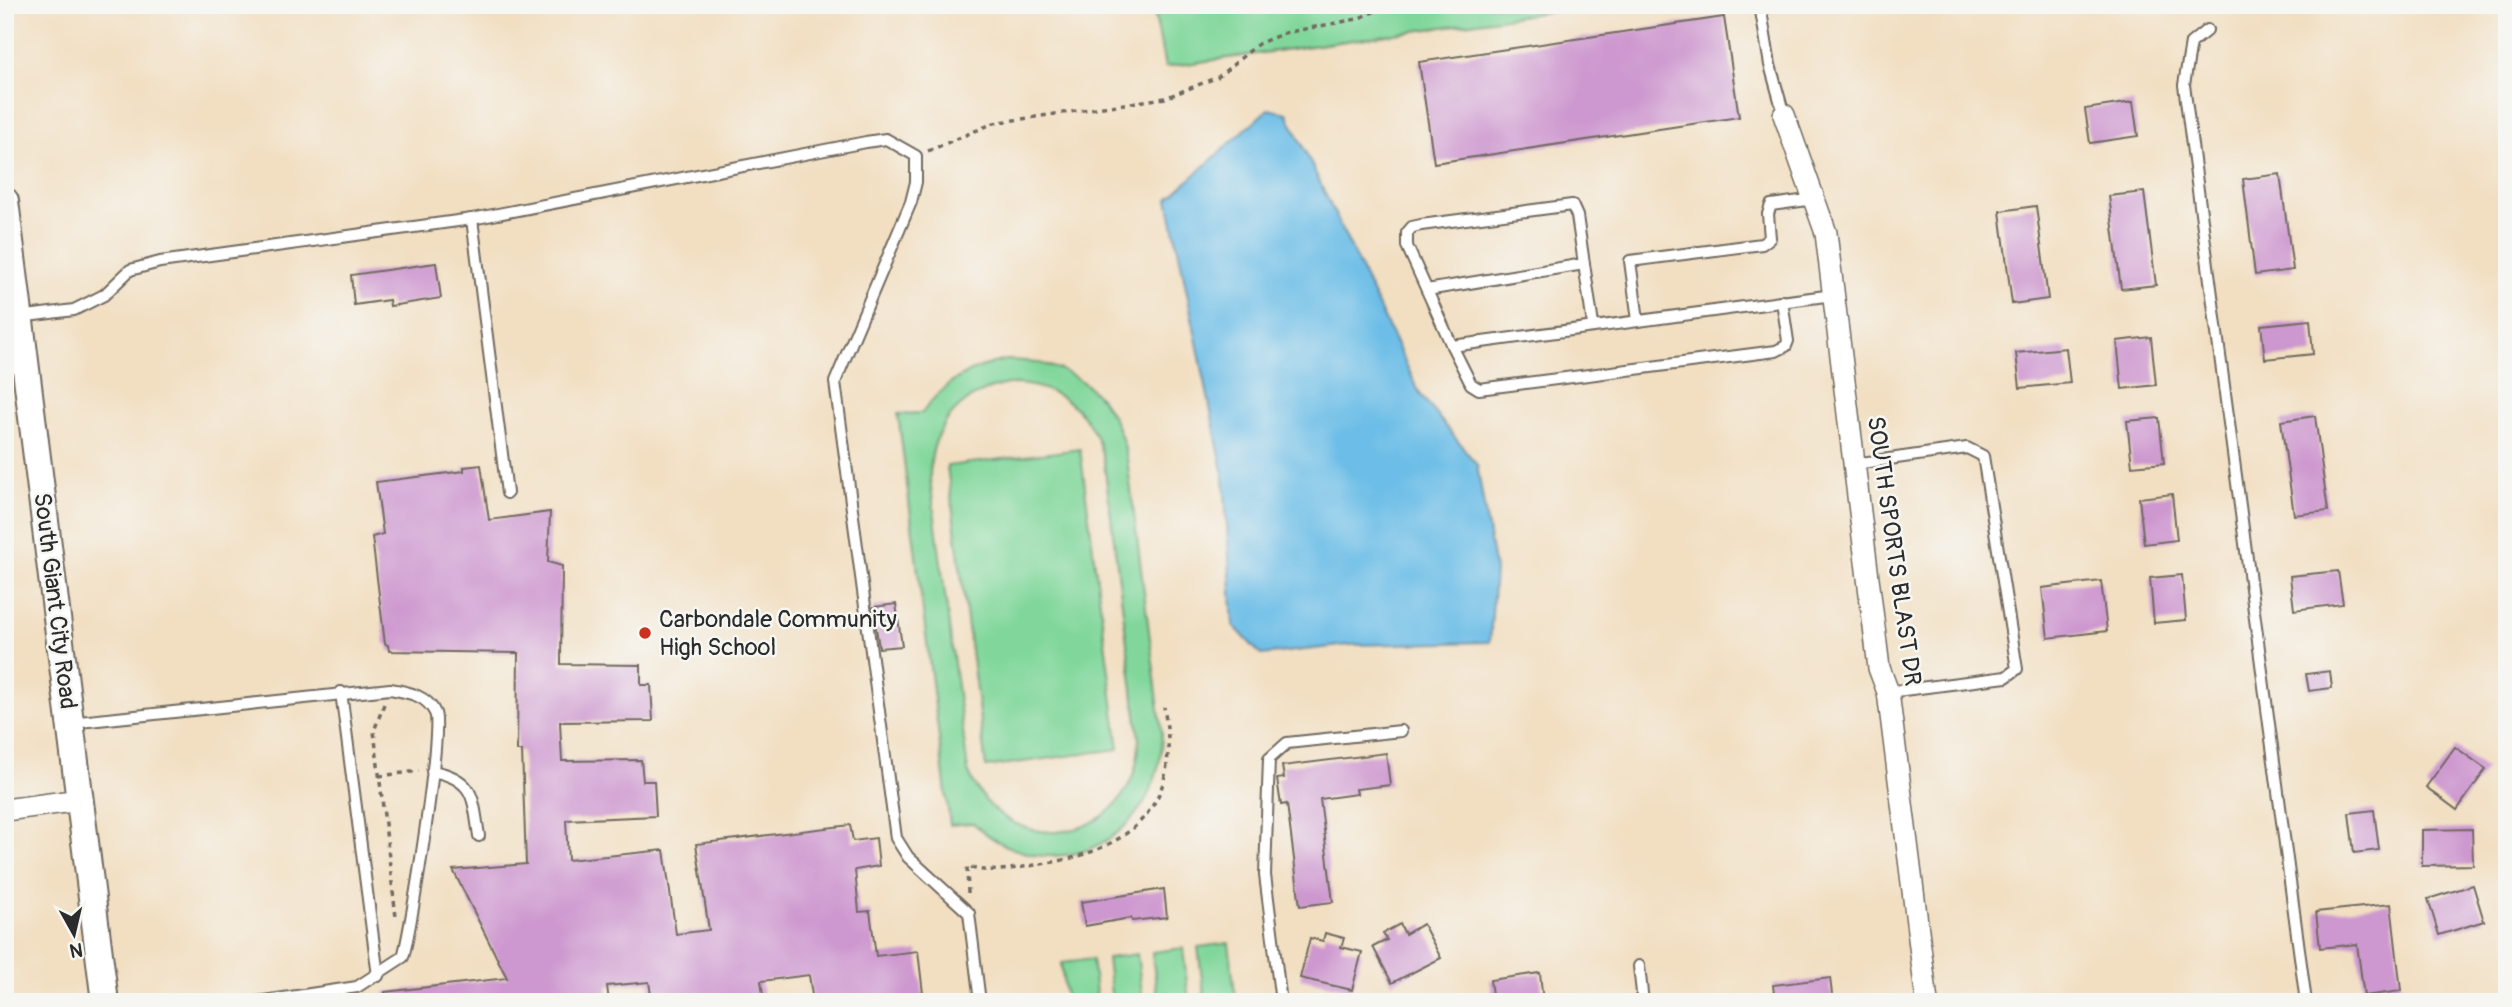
<svg xmlns="http://www.w3.org/2000/svg" width="2512" height="1007" font-family="Pangolin,sans-serif">
<style>
.green{fill:#81d79b;stroke:#568163;stroke-width:2;fill-rule:evenodd}
.water{fill:#6cbde7;stroke:#4c7489;stroke-width:2}
.building{fill:#cd97cf}
.lines{fill:none;stroke-linecap:round;stroke-linejoin:round}
.service-casing{stroke:#716a60;stroke-width:14}
.minor-casing{stroke:#716a60;stroke-width:24}
.tertiary-casing{stroke:#716a60;stroke-width:30}
.path{stroke:#716a60;stroke-width:3.5;stroke-dasharray:5 5;stroke-linecap:butt}
.service{stroke:#fff;stroke-width:10}
.minor{stroke:#fff;stroke-width:21}
.tertiary{stroke:#fff;stroke-width:26}
.poi-dot{fill:#c8321e;stroke:#f6f6f2;stroke-width:2.5}
.labels{text-anchor:middle;dominant-baseline:central;stroke-width:5;stroke-linejoin:round;paint-order:stroke}
.street-label{font-size:24px;fill:#2b2b2b;stroke:#f6f6f2}
.poi-label{font-size:24px;fill:#2b2b2b;stroke:#f6f6f2;text-anchor:start}
</style>
<rect width="100%" height="100%" fill="#f6f6f2"/>
<filter id="ink" filterUnits="userSpaceOnUse"><feTurbulence type="fractalNoise" baseFrequency=".0143" numOctaves="2"/><feDisplacementMap in="SourceGraphic" scale="14" xChannelSelector="R" yChannelSelector="G"/><feConvolveMatrix kernelMatrix="1 2 1 2 8 2 1 2 1" color-interpolation-filters="sRGB"/></filter>
<filter id="wash" filterUnits="userSpaceOnUse"><feTurbulence type="fractalNoise" baseFrequency=".00686" numOctaves="4" result="noise"/><feDisplacementMap in="SourceGraphic" scale="28" xChannelSelector="R" yChannelSelector="G"/><feGaussianBlur stdDeviation="1.57" result="paint"/><feColorMatrix in="noise" values="0 0 0 0 0 0 0 0 0 0 0 0 0 0 0 0 0 1.4 0 .05"/><feComposite in="paint" operator="in"/></filter>
<g filter="url(#wash)">
<rect width="100%" height="100%" fill="#f2dfc2"/>
<g class="green">
<polygon points="1153,5 1596,5 1165,67"/>
<path d="M 1006,360 C 1072,360 1115,394 1127,459 L 1162,733 C 1163,838 1053,897 973,823 L 950,825 L 898,414 L 922,413 C 943,383 970,367 1006,360 ZM 1008,384 C 1059,383 1094,413 1104,462 L 1139,738 C 1140,843 1008,868 968,771 L 930,479 C 929,429 959,393 1008,384 Z"/>
<polygon points="1080,449 1119,749 986,767 947,466"/>
<polygon points="1229,943 1236,1002 1205,1002 1198,947"/>
<polygon points="1183,948 1189,1002 1158,1002 1152,952"/>
<polygon points="1137,954 1143,1002 1112,1002 1107,958"/>
<polygon points="1092,959 1097,1002 1066,1002 1061,963"/>
</g>
<polygon class="water" points="1268,109 1287,113 1420,394 1477,465 1495,570 1490,642 1349,645 1261,655 1233,625 1224,476 1168,199"/>
<g id="blocks">
<g class="building">
<polygon points="1724,17 1739,117 1434,163 1419,62"/>
<polygon points="2133,102 2138,136 2090,143 2085,109"/>
<polygon points="2280,174 2293,270 2255,275 2243,179"/>
<polygon points="2144,192 2156,285 2121,289 2109,196"/>
<polygon points="2036,206 2048,299 2012,304 2000,211"/>
<polygon points="436,263 441,298 390,306 389,300 354,305 351,275"/>
<polygon points="2310,320 2313,354 2265,359 2261,325"/>
<polygon points="2151,337 2156,385 2122,389 2117,341"/>
<polygon points="2066,348 2070,383 2020,388 2016,353"/>
<polygon points="2315,416 2328,511 2294,515 2281,421"/>
<polygon points="2159,418 2164,463 2132,466 2127,421"/>
<polygon points="481,465 489,520 550,512 548,562 562,566 561,664 641,665 641,685 651,685 653,721 560,722 562,761 641,760 643,781 654,781 656,816 566,820 568,860 664,850 676,934 709,930 696,844 850,825 853,841 876,838 879,866 855,870 859,912 870,911 876,956 918,951 924,1002 813,1002 809,975 761,981 764,1002 652,1002 649,982 607,986 609,1002 386,1002 385,992 507,978 453,870 526,864 522,751 517,751 518,653 389,651 388,645 385,644 372,537 383,534 376,482 464,471 464,467"/>
<polygon points="2172,494 2177,540 2144,544 2139,498"/>
<polygon points="2338,571 2343,604 2294,610 2290,576"/>
<polygon points="2182,575 2186,620 2154,623 2150,578"/>
<polygon points="2101,581 2107,631 2048,638 2042,588"/>
<polygon points="896,604 902,646 879,648 873,607"/>
<polygon points="2330,671 2332,688 2309,691 2306,674"/>
<polygon points="2455,747 2486,769 2457,810 2426,787"/>
<polygon points="1386,753 1390,785 1356,789 1357,794 1320,799 1333,902 1300,906 1287,804 1281,805 1277,779 1284,778 1282,766"/>
<polygon points="2374,810 2379,850 2354,853 2349,813"/>
<polygon points="2472,829 2473,865 2422,866 2422,830"/>
<polygon points="2473,885 2484,921 2439,935 2428,899"/>
<polygon points="1164,889 1167,917 1132,921 1131,918 1085,926 1081,902"/>
<polygon points="2391,904 2401,991 2364,996 2357,944 2320,948 2316,912"/>
<polygon points="1400,924 1405,934 1423,924 1441,958 1392,983 1373,947 1387,940 1383,933"/>
<polygon points="1325,933 1344,938 1341,947 1362,952 1352,990 1300,978 1310,938 1323,941"/>
<polygon points="1540,973 1543,1002 1493,1002 1490,980"/>
<polygon points="1830,978 1833,1002 1775,1002 1773,985"/>
</g>
</g>
</g>
<g filter="url(#ink)">
<use href="#blocks" fill-opacity="0" stroke="#716a60" stroke-width="2"/>
<g class="lines">
<defs>
<g id="service">
<polyline points="1760,5 1770,65 1784,115"/>
<polyline points="2207,30 2191,43 2184,85 2306,1002"/>
<polyline points="472,219 866,142 886,139 916,156 916,182 911,202 835,382 896,838 908,857 969,913 980,1002"/>
<polyline points="1427,290 1584,264"/>
<polyline points="19,317 74,310 104,295 130,270 160,262 472,219 507,493"/>
<polyline points="1638,320 1630,261 1762,244 1770,238 1768,214 1771,205 1815,199"/>
<polyline points="1593,325 1577,216 1572,205 1421,225 1412,227 1407,233 1407,246 1452,346 1833,295"/>
<polyline points="1452,346 1471,384 1479,389 1776,351 1786,346 1788,341 1782,301"/>
<polyline points="1854,464 1967,448 1983,456 2017,669 2006,677 1888,692"/>
<polyline points="341,692 378,976"/>
<path d="M 70,723 L 390,689 C 407,692 427,695 435,713 C 443,729 411,932 403,957 L 357,987 L 257,1002"/>
<path d="M 432,771 C 475,779 473,798 479,836"/>
<polyline points="1639,966 1643,1002"/>
<polyline points="1281,1002 1265,875 1269,759 1287,743 1401,731"/>
</g>
<g id="minor">
<polyline points="1784,115 1826,233 1879,668 1888,692 1927,1002"/>
<polyline points="5,810 80,800"/>
</g>
<polyline id="tertiary" points="5,201 105,1002"/>
</defs>
<use href="#service" class="service-casing"/>
<use href="#minor" class="minor-casing"/>
<use href="#tertiary" class="tertiary-casing"/>
<g class="path">
<polyline points="928,151 994,123 1165,98 1218,77 1258,44 1284,33 1357,19 1390,5"/>
<polyline points="384,704 374,731 396,917"/>
<polyline points="379,776 419,771"/>
<path d="M 968,893 L 967,867 C 992,874 1016,868 1041,864 C 1106,855 1167,825 1168,750 C 1169,736 1166,721 1164,707"/>
</g>
<use href="#service" class="service"/>
<use href="#minor" class="minor"/>
<use href="#tertiary" class="tertiary"/>
</g>
</g>
<circle class="poi-dot" cx="645" cy="633" r="7"/>
<g class="labels">
<g class="street-label">
<text transform="translate(1894 551) rotate(82)">SOUTH SPORTS BLAST DR</text>
<text transform="translate(55 601) rotate(83)">South Giant City Road</text>
</g>
<g class="poi-label">
<text x="659" y="619">Carbondale Community<tspan x="659" dy="28">High School</tspan></text>
</g>
</g>
<rect width="2512" height="1007" fill="none" stroke="#f6f6f2" stroke-width="28"/>
<g transform="translate(74 934) rotate(172)" stroke="#f6f6f2" stroke-width="5" paint-order="stroke">
<path d="M0-5L12 26L0 18L-12 26Z" fill="#2b2b2b"/>
<text y="-10" font-size="19" font-weight="bold" text-anchor="middle" fill="#2b2b2b">N</text>
</g>
</svg>
